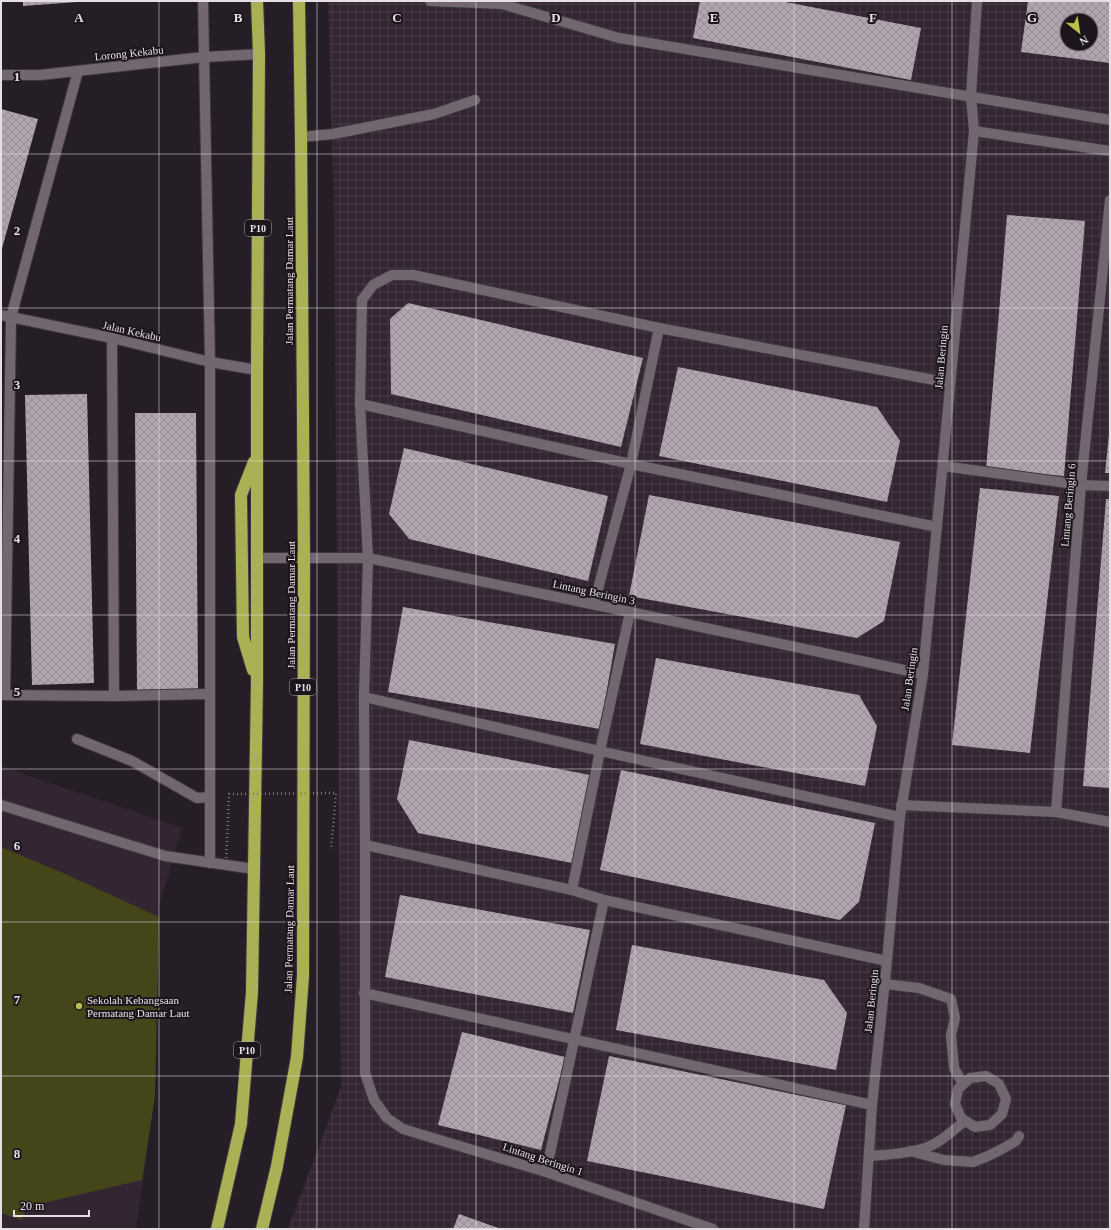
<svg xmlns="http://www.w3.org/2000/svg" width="1111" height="1230" font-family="Georgia,serif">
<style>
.built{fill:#332532}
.industrial{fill:url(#industrial-grid);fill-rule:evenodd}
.garden{fill:#44461a}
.building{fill:url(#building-cross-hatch);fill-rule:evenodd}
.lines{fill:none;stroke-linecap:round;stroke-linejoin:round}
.lane-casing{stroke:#3e383e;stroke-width:12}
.street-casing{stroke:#3e383e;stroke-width:12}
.highway-casing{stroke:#3e383e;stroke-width:14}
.lane{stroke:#726771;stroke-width:10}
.street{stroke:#726771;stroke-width:10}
.highway{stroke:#aab054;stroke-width:12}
.path-bridge{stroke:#7a7379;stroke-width:2.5;stroke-dasharray:1 3;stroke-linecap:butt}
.grid{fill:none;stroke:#e6e0e5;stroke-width:1;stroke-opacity:0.55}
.poi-dot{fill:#bac046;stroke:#1d151c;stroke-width:1.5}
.labels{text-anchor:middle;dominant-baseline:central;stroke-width:4;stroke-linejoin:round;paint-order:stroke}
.shield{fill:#1d151c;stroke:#aaa3a9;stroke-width:1}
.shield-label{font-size:10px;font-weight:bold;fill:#e6e0e5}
.street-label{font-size:11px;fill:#e6e0e5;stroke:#1d151c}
.poi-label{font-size:11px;fill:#e6e0e5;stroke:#1d151c;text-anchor:start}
.grid-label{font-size:13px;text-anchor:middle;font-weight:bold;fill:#e6e0e5;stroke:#1d151c;stroke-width:4;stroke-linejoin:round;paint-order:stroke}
</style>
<defs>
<pattern id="industrial-grid" width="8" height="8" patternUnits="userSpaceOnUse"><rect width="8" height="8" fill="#332532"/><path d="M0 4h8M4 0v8" fill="none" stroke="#473a46"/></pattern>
<pattern id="building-cross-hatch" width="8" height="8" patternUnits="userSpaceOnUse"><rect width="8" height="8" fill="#b0a5af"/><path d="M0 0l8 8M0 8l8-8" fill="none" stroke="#958c94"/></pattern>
</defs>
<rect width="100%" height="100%" fill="#261e26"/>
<polygon class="built" points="1,766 182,828 159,907 155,1096 136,1229 1,1229"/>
<path class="industrial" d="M 328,1 L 1110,1 L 1110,1229 L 288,1229 L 341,1087 L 334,214 ZM 1067,20 L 1091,20 L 1091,44 L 1067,44 Z"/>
<polygon class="garden" points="1,847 63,873 159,917 155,1096 142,1180 26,1207 22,1220 1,1213"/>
<g class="building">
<polygon points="23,1 77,1 77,2 23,6"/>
<polygon points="700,1 780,1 921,28 911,80 693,38"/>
<path d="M 1028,1 L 1110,1 L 1110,63 L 1021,52 ZM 1067,20 L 1091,20 L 1091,44 L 1067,44 Z"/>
<polygon points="1,109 38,119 1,252"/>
<polygon points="1007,215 1085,221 1064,476 986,470"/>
<polygon points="408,303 643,358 621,447 391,394 390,319"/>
<polygon points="678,367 877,407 900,441 887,502 659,456"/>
<polygon points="87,394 94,683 32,685 25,395"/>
<polygon points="135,413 196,413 198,689 137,690"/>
<polygon points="1109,435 1110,435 1110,473 1105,473"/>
<polygon points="404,448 608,496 588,581 409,539 389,514"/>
<polygon points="980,488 1059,496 1030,753 952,745"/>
<polygon points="649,495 900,542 884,621 857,638 629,596"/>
<polygon points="1106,499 1110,499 1110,788 1083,786"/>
<polygon points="403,607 615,644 600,729 388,692"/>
<polygon points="656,658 859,695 877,726 865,786 640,744"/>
<polygon points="409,740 590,775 572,863 418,833 397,799"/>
<polygon points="621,770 875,823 859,902 840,920 600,870"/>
<polygon points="400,895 590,930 573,1013 385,977"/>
<polygon points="632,945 824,980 847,1013 836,1070 616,1030"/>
<polygon points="462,1032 565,1057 541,1150 438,1125"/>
<polygon points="609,1056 846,1105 824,1209 587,1161"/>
<polygon points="459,1214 501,1229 453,1229"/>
</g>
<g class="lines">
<defs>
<g id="lane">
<polyline points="430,1 502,4 619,38 1110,120"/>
<polyline points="301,137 333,134 434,114 475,100"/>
<polyline points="11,317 78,71"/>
<polyline points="112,338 114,696"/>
<polyline points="360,404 631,464 937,527"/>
<polyline points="943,466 1081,485 1110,486"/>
<polyline points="594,604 631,464 659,328"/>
<polyline points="364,697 600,751 900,817"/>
<polyline points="77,739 132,761 197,798 210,797"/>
<polyline points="1056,812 1110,822"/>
<polyline points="572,890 600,751 630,612"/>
<polyline points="885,984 919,988 951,999 955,1018 951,1035 954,1068 963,1084"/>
<polyline points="364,993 872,1105"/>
<polygon points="986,1076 999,1084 1006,1099 1002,1114 990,1125 975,1127 961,1118 955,1104 958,1089 970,1078"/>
<polyline points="910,1151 944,1160 973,1162 988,1156 1002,1149 1016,1141 1019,1136"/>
<path d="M 869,1156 C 886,1155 915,1153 930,1146 C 943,1141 954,1129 965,1121"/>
<polyline points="546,1172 604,900"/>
</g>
<g id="street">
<polyline points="203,1 210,362 210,863"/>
<polyline points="1,75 40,75 204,57 259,54"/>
<polyline points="974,131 1110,151"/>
<polyline points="1,315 112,338 210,362 257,370"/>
<polyline points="257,558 368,558 630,612 923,674"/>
<polyline points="1,695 114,696 209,694"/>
<polyline points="5,695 11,317"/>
<polyline points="1,805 165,856 254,869"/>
<polyline points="901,805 1056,812 1081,485 1110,200"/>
<polyline points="365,845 572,890 604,900 887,961"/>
<polyline points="713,1229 546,1172 403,1129 387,1118 374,1100 365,1073 365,845 364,697 368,558 360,404 362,300 373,285 392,275 413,275 659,328 950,383"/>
<polyline points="864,1229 872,1105 887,961 900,817 923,674 974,131 971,96 977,1"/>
</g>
<g id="highway">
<polyline points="253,670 243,637 241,495 254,462"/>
<polyline points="217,1229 241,1124 252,992 257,682 257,370 259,54 257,1"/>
<polyline points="262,1229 277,1166 297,1057 303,976 304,558 301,137 299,1"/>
</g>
</defs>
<use href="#lane" class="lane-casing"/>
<use href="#street" class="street-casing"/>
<use href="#highway" class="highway-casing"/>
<use href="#lane" class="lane"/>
<use href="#street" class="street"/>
<use href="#highway" class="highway"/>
<polyline class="path-bridge" points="226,866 229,794 336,793 331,850"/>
</g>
<path class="grid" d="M 159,1 L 159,1229M 317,1 L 317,1229M 476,1 L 476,1229M 635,1 L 635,1229M 794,1 L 794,1229M 952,1 L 952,1229M 1,154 L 1110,154M 1,308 L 1110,308M 1,461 L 1110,461M 1,615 L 1110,615M 1,769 L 1110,769M 1,922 L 1110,922M 1,1076 L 1110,1076"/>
<circle class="poi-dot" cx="79" cy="1006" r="4"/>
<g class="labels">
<g class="shield">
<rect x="245" y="220" width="26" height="16" rx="3"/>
<rect x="290" y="679" width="26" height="16" rx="3"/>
<rect x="234" y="1042" width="26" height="16" rx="3"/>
</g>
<g class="shield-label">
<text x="258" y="228">P10</text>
<text x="303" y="687">P10</text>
<text x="247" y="1050">P10</text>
</g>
<g class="street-label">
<text transform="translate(129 53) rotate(-6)">Lorong Kekabu</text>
<text transform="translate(289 281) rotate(-90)">Jalan Permatang Damar Laut</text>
<text transform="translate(132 331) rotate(13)">Jalan Kekabu</text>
<text transform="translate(941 357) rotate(-85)">Jalan Beringin</text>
<text transform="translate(1068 505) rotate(-85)">Lintang Beringin 6</text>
<text transform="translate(594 592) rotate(12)">Lintang Beringin 3</text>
<text transform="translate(291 605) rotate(-90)">Jalan Permatang Damar Laut</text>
<text transform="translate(909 679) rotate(-82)">Jalan Beringin</text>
<text transform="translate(289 929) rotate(-89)">Jalan Permatang Damar Laut</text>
<text transform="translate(871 1001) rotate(-84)">Jalan Beringin</text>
<text transform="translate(543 1159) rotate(18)">Lintang Beringin 1</text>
</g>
<g class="poi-label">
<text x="87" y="1000">Sekolah Kebangsaan<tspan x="87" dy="13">Permatang Damar Laut</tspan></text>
</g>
</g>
<g class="grid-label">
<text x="79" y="22">A</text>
<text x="238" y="22">B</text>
<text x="397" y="22">C</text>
<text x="556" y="22">D</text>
<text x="714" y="22">E</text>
<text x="873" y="22">F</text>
<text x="1032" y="22">G</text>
<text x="17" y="81">1</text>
<text x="17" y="235">2</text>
<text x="17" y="389">3</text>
<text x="17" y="543">4</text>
<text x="17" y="696">5</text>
<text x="17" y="850">6</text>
<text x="17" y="1004">7</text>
<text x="17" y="1158">8</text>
</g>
<rect width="1111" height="1230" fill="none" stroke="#e6e0e5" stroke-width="4"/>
<g transform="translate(1079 32) rotate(150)"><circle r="19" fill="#1d151c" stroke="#6d666c"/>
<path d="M0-3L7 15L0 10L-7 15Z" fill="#bac046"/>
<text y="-6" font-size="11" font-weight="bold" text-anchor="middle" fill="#e6e0e5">N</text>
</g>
<path d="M14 1210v6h75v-6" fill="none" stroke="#e6e0e5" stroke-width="2"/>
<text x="20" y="1210" font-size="12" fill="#e6e0e5" stroke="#1d151c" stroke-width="3" paint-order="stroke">20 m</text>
</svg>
